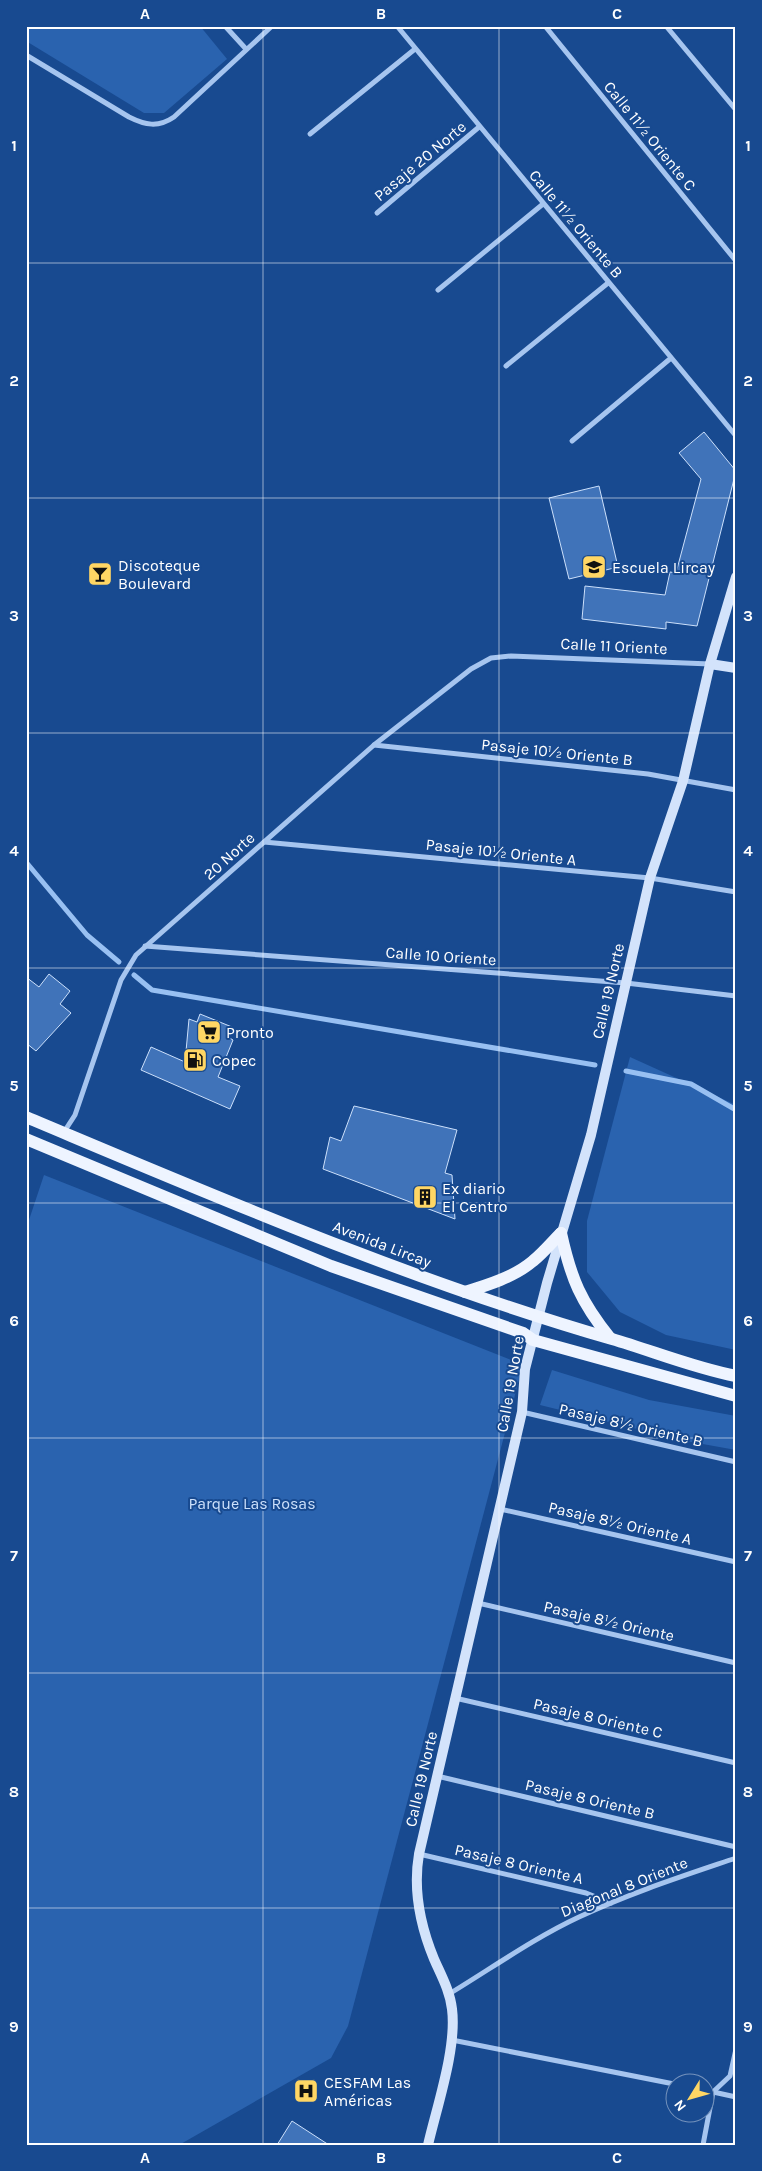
<svg xmlns="http://www.w3.org/2000/svg" width="762" height="2171" font-family="Karla,sans-serif">
<style>
.green{fill:#2a63af}
.lines{fill:none;stroke-linecap:round;stroke-linejoin:round}
.stream{stroke:#98c0f2;stroke-width:5}
.building{fill:#4073b9;stroke:#cce0fb}
.street{stroke:#a6c5ef;stroke-width:5}
.secondary{stroke:#d3e3fb;stroke-width:10}
.primary{stroke:#eef4ff;stroke-width:12}
.grid{fill:none;stroke:#fff;stroke-width:1;stroke-opacity:0.55}
.labels{text-anchor:middle;dominant-baseline:central;stroke-width:4;stroke-linejoin:round;paint-order:stroke}
.street-label{font-size:16px;fill:#fff;stroke:#184a90}
.poi-label{font-size:16px;fill:#fff;stroke:#184a90;text-anchor:start}
.park-label{font-size:16px;fill:#cce0fb;stroke:#184a90}
.neatline{fill:none;stroke:#fff;stroke-width:2}
.grid-label{font-size:16px;text-anchor:middle;font-weight:bold;fill:#fff}
</style>
<rect width="100%" height="100%" fill="#184a90"/>
<g class="green">
<polygon points="26,26 200,26 227,59 164,113 144,113 26,41"/>
<polygon points="630,1057 736,1105 736,1350 666,1335 620,1312 587,1272 587,1221"/>
<polygon points="44,1175 511,1360 520,1368 520,1376 348,2026 331,2058 179,2145 26,2145 26,1229"/>
<polygon points="552,1370 649,1400 736,1416 736,1450 686,1441 540,1405"/>
</g>
<g class="lines">
<g class="stream">
<polyline points="26,862 87,935 119,962"/>
<polyline points="134,975 152,990 595,1065"/>
<polyline points="626,1071 691,1084 736,1110"/>
</g>
</g>
<g class="building">
<polygon points="704,432 736,471 697,626 666,622 666,629 582,619 585,586 665,595 670,572 676,573 701,479 679,453"/>
<polygon points="599,486 618,567 569,579 549,498"/>
<polygon points="49,974 70,991 60,1004 71,1013 36,1051 26,1043 26,977 39,987"/>
<polygon points="200,1014 232,1027 228,1037 233,1040 218,1077 240,1086 230,1109 141,1070 151,1047 185,1062 189,1019 197,1022"/>
<polygon points="354,1106 457,1130 445,1173 452,1175 455,1219 323,1169 330,1137 341,1141"/>
<polygon points="292,2121 329,2145 277,2145"/>
</g>
<g class="lines">
<g class="street">
<polyline points="225,26 246,49"/>
<polyline points="397,26 736,436"/>
<polyline points="545,26 736,261"/>
<polyline points="666,26 736,110"/>
<path d="M 26,55 L 129,117 C 145,125 158,128 174,117 L 272,26"/>
<polyline points="310,134 415,49"/>
<polyline points="377,213 479,127"/>
<polyline points="438,290 543,204"/>
<polyline points="506,366 608,283"/>
<polyline points="572,441 671,358"/>
<polyline points="374,745 648,774 736,790"/>
<polyline points="264,842 650,878 736,892"/>
<polyline points="145,946 626,983 736,996"/>
<polyline points="64,1132 75,1115 121,980 136,955 374,745 471,669 491,658 511,656 710,664"/>
<polyline points="522,1412 736,1462"/>
<polyline points="500,1509 736,1562"/>
<polyline points="478,1603 736,1663"/>
<polyline points="455,1698 736,1763"/>
<polyline points="437,1776 736,1847"/>
<polyline points="419,1854 586,1893 611,1903"/>
<path d="M 449,1994 C 492,1968 534,1938 579,1917 C 630,1893 683,1876 736,1858"/>
<polyline points="452,2040 674,2084"/>
<polyline points="704,2090 736,2097"/>
<polyline points="703,2145 713,2092 730,2076 736,2049"/>
</g>
<g class="secondary">
<polyline points="710,664 736,668"/>
<path d="M 428,2145 C 437,2106 457,2048 452,2009 C 450,1991 441,1975 434,1959 C 420,1925 413,1889 419,1854 L 522,1412 L 525,1369 L 547,1283 L 591,1135 L 650,878 L 683,781 L 710,664 L 736,577"/>
</g>
<g class="primary">
<path d="M 26,1117 C 219,1198 411,1281 612,1339 C 653,1351 694,1368 736,1376"/>
<polyline points="26,1139 331,1266 523,1333 533,1340 736,1396"/>
<path d="M 561,1233 C 571,1279 581,1302 610,1338"/>
<path d="M 465,1292 C 488,1285 514,1277 533,1261 C 543,1253 552,1242 561,1233"/>
</g>
</g>
<path class="grid" d="M 263,26 L 263,2145M 499,26 L 499,2145M 26,263 L 736,263M 26,498 L 736,498M 26,733 L 736,733M 26,968 L 736,968M 26,1203 L 736,1203M 26,1438 L 736,1438M 26,1673 L 736,1673M 26,1908 L 736,1908"/>
<defs>
<symbol id="school-square" viewBox="-11 -11 22 22"><rect x="-9" y="-9" width="18" height="18" rx="4" fill="#ffd664" stroke="#184a90"/><path d="M0-5L7-2L0 1L-7-2ZM-4 1L0 2.5L4 1V4Q0 6-4 4Z" fill="#111"/></symbol>
<symbol id="bar-square" viewBox="-11 -11 22 22"><rect x="-9" y="-9" width="18" height="18" rx="4" fill="#ffd664" stroke="#184a90"/><path d="M-6-5H6L.8 .8V4.5H3.5V6h-7V4.5H-.8V.8Z" fill="#111"/></symbol>
<symbol id="supermarket-square" viewBox="-11 -11 22 22"><rect x="-9" y="-9" width="18" height="18" rx="4" fill="#ffd664" stroke="#184a90"/><path d="M-6-5.5h2.5l.6 2H6L4.5 2H-2.5L-4.4-4H-6ZM-1.5 3.2a1.3 1.3 0 1 0 .1 0ZM3 3.2a1.3 1.3 0 1 0 .1 0Z" fill="#111"/></symbol>
<symbol id="fuel-square" viewBox="-11 -11 22 22"><rect x="-9" y="-9" width="18" height="18" rx="4" fill="#ffd664" stroke="#184a90"/><path d="M-5.5-6h7V0h2V4h1.3V-2.5L3-4.5l.8-.8L6-3V5H2.5V1h-1V6h-7ZM-4.2-4.7v3.2H.2V-4.7Z" fill="#111"/></symbol>
<symbol id="building-square" viewBox="-11 -11 22 22"><rect x="-9" y="-9" width="18" height="18" rx="4" fill="#ffd664" stroke="#184a90"/><path d="M-4-6H4V6H1V3H-1V6H-4ZM-2.5-4.3h1.7v1.8h-1.7ZM.8-4.3h1.7v1.8H.8ZM-2.5-1h1.7V.8h-1.7ZM.8-1h1.7V.8H.8Z" fill="#111"/></symbol>
<symbol id="hospital-square" viewBox="-11 -11 22 22"><rect x="-9" y="-9" width="18" height="18" rx="4" fill="#ffd664" stroke="#184a90"/><path d="M-5-5h3v3.5h4V-5h3V5h-3V1.5h-4V5h-3Z" fill="#111"/></symbol>
</defs>
<g fill-rule="evenodd">
<use href="#school-square" x="580" y="553" width="28" height="28"/>
<use href="#bar-square" x="86" y="560" width="28" height="28"/>
<use href="#supermarket-square" x="195" y="1018" width="28" height="28"/>
<use href="#fuel-square" x="181" y="1046" width="28" height="28"/>
<use href="#building-square" x="411" y="1183" width="28" height="28"/>
<use href="#hospital-square" x="292" y="2077" width="28" height="28"/>
</g>
<g class="labels">
<g class="street-label">
<text transform="translate(650 136) rotate(51)">Calle 11½ Oriente C</text>
<text transform="translate(420 161) rotate(-40)">Pasaje 20 Norte</text>
<text transform="translate(576 224) rotate(50)">Calle 11½ Oriente B</text>
<text transform="translate(614 646) rotate(3)">Calle 11 Oriente</text>
<text transform="translate(557 752) rotate(6)">Pasaje 10½ Oriente B</text>
<text transform="translate(501 852) rotate(6)">Pasaje 10½ Oriente A</text>
<text transform="translate(229 856) rotate(-42)">20 Norte</text>
<text transform="translate(441 956) rotate(4)">Calle 10 Oriente</text>
<text transform="translate(608 991) rotate(-77)">Calle 19 Norte</text>
<text transform="translate(382 1244) rotate(21)">Avenida Lircay</text>
<text transform="translate(510 1384) rotate(-80)">Calle 19 Norte</text>
<text transform="translate(631 1425) rotate(13)">Pasaje 8½ Oriente B</text>
<text transform="translate(620 1523) rotate(13)">Pasaje 8½ Oriente A</text>
<text transform="translate(609 1621) rotate(13)">Pasaje 8½ Oriente</text>
<text transform="translate(598 1718) rotate(13)">Pasaje 8 Oriente C</text>
<text transform="translate(421 1779) rotate(-77)">Calle 19 Norte</text>
<text transform="translate(590 1799) rotate(13)">Pasaje 8 Oriente B</text>
<text transform="translate(519 1864) rotate(13)">Pasaje 8 Oriente A</text>
<text transform="translate(624 1887) rotate(-22)">Diagonal 8 Oriente</text>
</g>
<g class="poi-label">
<text x="118" y="565">Discoteque<tspan x="118" dy="18">Boulevard</tspan></text>
<text x="612" y="567">Escuela Lircay</text>
<text x="226" y="1032">Pronto</text>
<text x="212" y="1060">Copec</text>
<text x="442" y="1188">Ex diario<tspan x="442" dy="18">El Centro</tspan></text>
<text x="324" y="2082">CESFAM Las<tspan x="324" dy="18">Américas</tspan></text>
</g>
<g class="park-label">
<text x="252" y="1503">Parque Las Rosas</text>
</g>
</g>
<rect width="762" height="2171" fill="none" stroke="#184a90" stroke-width="55"/>
<g transform="translate(690 2098) rotate(233)"><circle r="24" fill="#184a90" stroke="#7492bc"/>
<path d="M0-4L9 19L0 12L-9 19Z" fill="#ffd664"/>
<text y="-8" font-size="14" font-weight="bold" text-anchor="middle" fill="#ffffff">N</text>
</g>
<rect x="28" y="28" width="706" height="2116" class="neatline"/>
<g class="grid-label">
<text x="145" y="19">A</text>
<text x="381" y="19">B</text>
<text x="617" y="19">C</text>
<text x="14" y="151">1</text>
<text x="748" y="151">1</text>
<text x="14" y="386">2</text>
<text x="748" y="386">2</text>
<text x="14" y="621">3</text>
<text x="748" y="621">3</text>
<text x="14" y="856">4</text>
<text x="748" y="856">4</text>
<text x="14" y="1091">5</text>
<text x="748" y="1091">5</text>
<text x="14" y="1326">6</text>
<text x="748" y="1326">6</text>
<text x="14" y="1561">7</text>
<text x="748" y="1561">7</text>
<text x="14" y="1797">8</text>
<text x="748" y="1797">8</text>
<text x="14" y="2032">9</text>
<text x="748" y="2032">9</text>
<text x="145" y="2163">A</text>
<text x="381" y="2163">B</text>
<text x="617" y="2163">C</text>
</g>
</svg>
